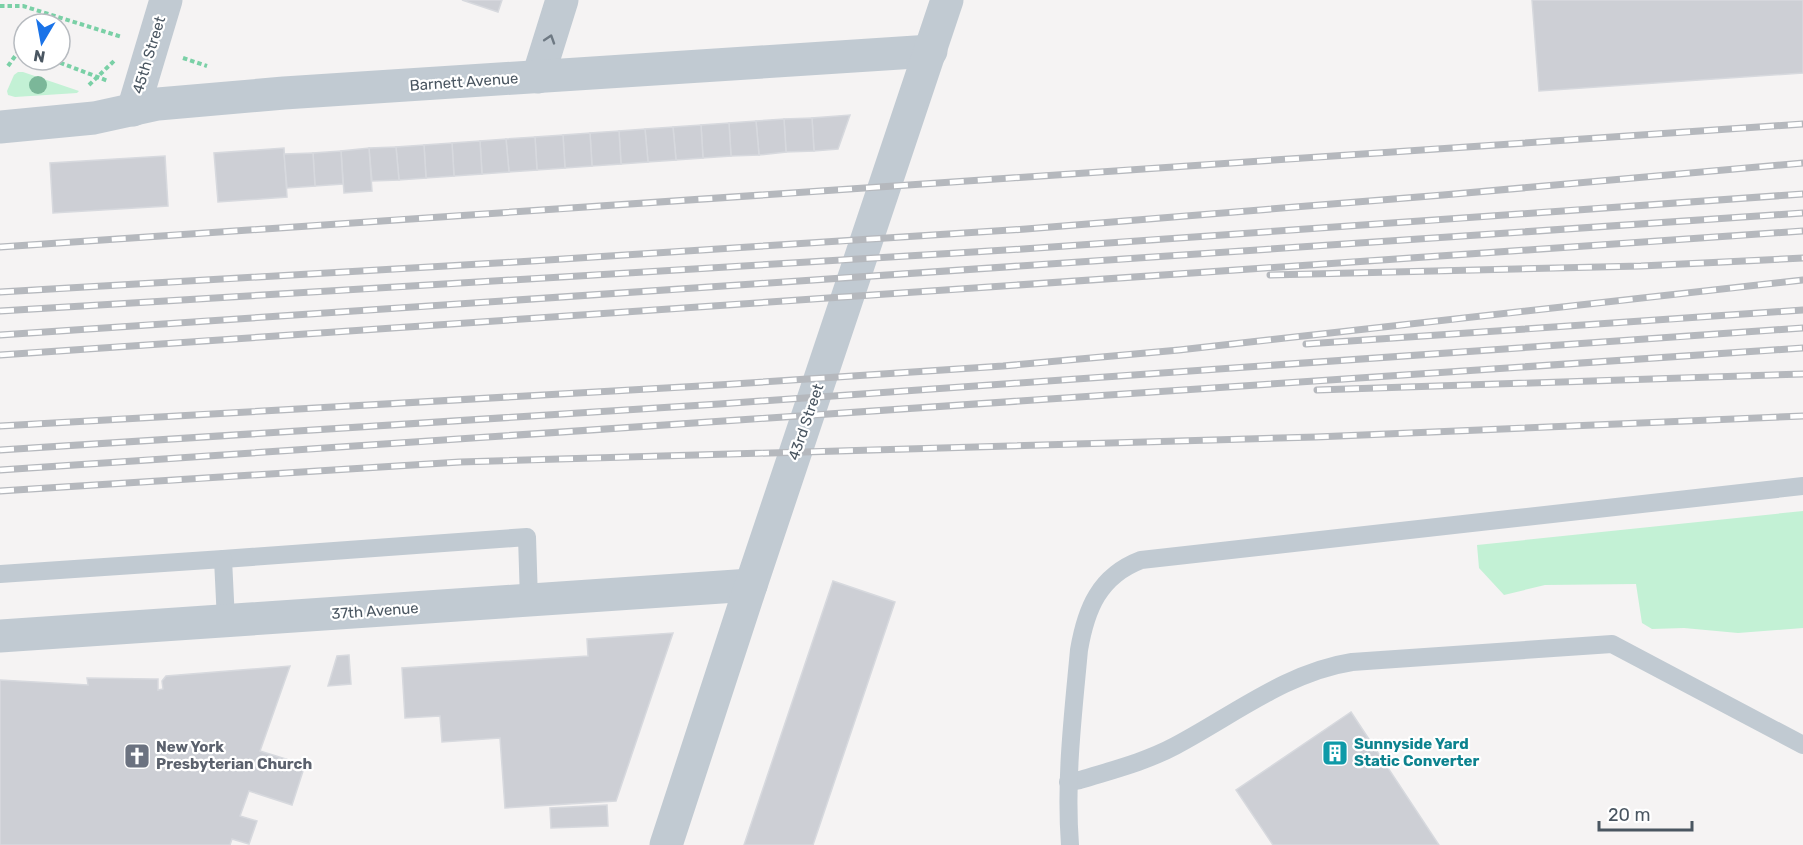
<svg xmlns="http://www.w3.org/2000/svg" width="1803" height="845" font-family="Rubik,sans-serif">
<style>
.green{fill:#c3f1d5}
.building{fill:#cdcfd5;stroke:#d7d9de;stroke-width:1.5}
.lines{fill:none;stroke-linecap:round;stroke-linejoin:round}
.path{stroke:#7ad0a6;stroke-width:4;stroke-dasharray:4.5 3;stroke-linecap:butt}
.service{stroke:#c1cad2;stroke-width:18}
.minor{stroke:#c1cad2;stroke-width:33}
.rail-casing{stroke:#b5b8bd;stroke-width:7}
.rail{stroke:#fff;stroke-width:4.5;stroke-dasharray:14;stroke-linecap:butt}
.tree{fill:#7bb799}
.oneway{stroke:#6e7983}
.labels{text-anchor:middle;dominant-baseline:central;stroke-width:4.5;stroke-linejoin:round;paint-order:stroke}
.street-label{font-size:15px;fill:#4a5661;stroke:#fff}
.culture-label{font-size:15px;font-weight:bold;fill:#0d838f;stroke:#fff;text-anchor:start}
.worship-label{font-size:15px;font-weight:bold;fill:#5b616d;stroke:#fff;text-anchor:start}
</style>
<rect width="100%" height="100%" fill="#f5f3f3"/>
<g class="green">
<polygon points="18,72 23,72 79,91 77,93 15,97 8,95 7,91 14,75"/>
<polygon points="1803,511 1803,628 1738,633 1684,628 1652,629 1642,623 1636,584 1545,585 1504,595 1479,568 1477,545"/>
</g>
<g class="building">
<polygon points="462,0 502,0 498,12"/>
<polygon points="1532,0 1803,0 1803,73 1539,91"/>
<polygon points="850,115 838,149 814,151 812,118"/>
<polygon points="812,118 814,151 786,152 784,119"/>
<polygon points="784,119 786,152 759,155 756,121"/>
<polygon points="756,121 759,155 731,156 729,123"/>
<polygon points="729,123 731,156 703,158 701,125"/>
<polygon points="701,125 703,158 676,160 673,127"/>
<polygon points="673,127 676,160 648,162 645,129"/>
<polygon points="645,129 648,162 621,164 619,131"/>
<polygon points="619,131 621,164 592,166 590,133"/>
<polygon points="590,133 592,166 565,168 563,135"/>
<polygon points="563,135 565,168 537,170 535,137"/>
<polygon points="535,137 537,170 509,172 506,139"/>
<polygon points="506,139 509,172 482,174 480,141"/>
<polygon points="480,141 482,174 454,176 452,143"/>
<polygon points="452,143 454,176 426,178 424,145"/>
<polygon points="424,145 426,178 399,180 396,147"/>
<polygon points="396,147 399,180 372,181 369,148"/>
<polygon points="284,148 287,197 218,202 214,153"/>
<polygon points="369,148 372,191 344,193 341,151"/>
<polygon points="341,151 343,184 315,186 313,153"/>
<polygon points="313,153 315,186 287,188 284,154"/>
<polygon points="165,156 168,206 53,213 50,163"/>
<polygon points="833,581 895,602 813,845 744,845"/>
<polygon points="673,633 616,801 505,808 500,738 442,742 440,716 405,718 402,668 588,656 587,639"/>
<polygon points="349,655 351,684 328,686 337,656"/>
<polygon points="290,666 260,751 305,765 292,805 249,791 240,816 257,821 249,844 232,839 230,845 0,845 0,680 88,685 87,678 153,679 158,679 158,690 163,689 162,681 166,676"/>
<polygon points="1351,712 1439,845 1273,845 1236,790"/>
<polygon points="607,805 608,826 551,828 550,808"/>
</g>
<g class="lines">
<g class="path">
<polyline points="0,6 23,6 122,37"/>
<polyline points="183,58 207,66"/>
<polyline points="53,60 108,81"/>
<polyline points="8,66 21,48 24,49"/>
<polyline points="89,85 114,61"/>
</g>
<g class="service">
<polyline points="223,559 527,537 529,600"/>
<polyline points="0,574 223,559 226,621"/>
<path d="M 1068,782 L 1080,780 C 1112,770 1145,762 1175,746 C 1232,716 1287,672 1352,662 L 1612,644 L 1803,745"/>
<path d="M 1070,845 C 1065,780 1073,715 1079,650 C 1086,609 1099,576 1141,560 L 1803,486"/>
</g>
<g class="minor">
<polyline points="538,77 562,0"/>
<polyline points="133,110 166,0"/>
<polyline points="0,127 94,118 158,104 284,93 931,51"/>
<polyline points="0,636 751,585"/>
<polyline points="666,845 751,585 947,0"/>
</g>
<defs>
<g id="rail">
<polyline points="0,247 1803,124"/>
<polyline points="1270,275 1641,266 1803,258"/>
<polyline points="0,292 532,261 1026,229 1443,195 1803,163"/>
<polyline points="0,311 1023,249 1803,194"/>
<polyline points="0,335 1803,213"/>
<polyline points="1306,344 1803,310"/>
<polyline points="0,355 1803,231"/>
<polyline points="1317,390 1803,374"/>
<polyline points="0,426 718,385 1003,366 1179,350 1803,280"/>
<polyline points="0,450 719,404 1803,328"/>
<polyline points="0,470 1803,348"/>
<polyline points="0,491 460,462 1316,437 1803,416"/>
</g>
</defs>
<use href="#rail" class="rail-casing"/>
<use href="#rail" class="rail"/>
</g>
<circle class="tree" cx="38" cy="85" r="9"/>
<defs><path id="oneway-chevron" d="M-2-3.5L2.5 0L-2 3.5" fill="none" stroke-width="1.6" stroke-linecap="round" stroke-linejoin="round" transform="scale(1.5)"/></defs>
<use class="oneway" href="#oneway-chevron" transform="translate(550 39) rotate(-72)"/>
<defs>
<symbol id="building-square" viewBox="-11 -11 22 22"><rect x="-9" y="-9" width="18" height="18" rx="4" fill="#0f9aa8" stroke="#fff"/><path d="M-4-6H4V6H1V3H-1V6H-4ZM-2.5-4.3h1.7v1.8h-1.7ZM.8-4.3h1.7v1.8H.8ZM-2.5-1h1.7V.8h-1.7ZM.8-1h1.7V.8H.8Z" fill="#fff"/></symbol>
<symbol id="church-square" viewBox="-11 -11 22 22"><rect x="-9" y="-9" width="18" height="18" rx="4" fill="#6b7280" stroke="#fff"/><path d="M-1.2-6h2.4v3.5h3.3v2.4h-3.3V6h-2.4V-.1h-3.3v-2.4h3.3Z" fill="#fff"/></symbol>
</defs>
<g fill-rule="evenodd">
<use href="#building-square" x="1320" y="738" width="30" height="30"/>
<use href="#church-square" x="122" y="741" width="30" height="30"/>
</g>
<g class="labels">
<g class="street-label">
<text transform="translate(149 55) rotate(-73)">45th Street</text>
<text transform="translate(464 82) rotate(-4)">Barnett Avenue</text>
<text transform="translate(806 422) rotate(-71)">43rd Street</text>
<text transform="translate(375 611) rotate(-4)">37th Avenue</text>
</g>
<g class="culture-label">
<text x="1354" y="744">Sunnyside Yard<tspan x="1354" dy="17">Static Converter</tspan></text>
</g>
<g class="worship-label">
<text x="156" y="747">New York<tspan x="156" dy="17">Presbyterian Church</tspan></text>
</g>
</g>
<g transform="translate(42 42) rotate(190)"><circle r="28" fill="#ffffff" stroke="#b7bbc0" stroke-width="1.5"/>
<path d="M0-4.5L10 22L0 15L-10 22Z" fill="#1a73e8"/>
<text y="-9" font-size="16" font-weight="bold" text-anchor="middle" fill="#4a5661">N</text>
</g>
<path d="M1599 821v9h93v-9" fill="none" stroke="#4a5661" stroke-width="3"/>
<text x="1608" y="821" font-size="18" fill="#4a5661" stroke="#ffffff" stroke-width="4.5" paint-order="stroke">20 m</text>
</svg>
